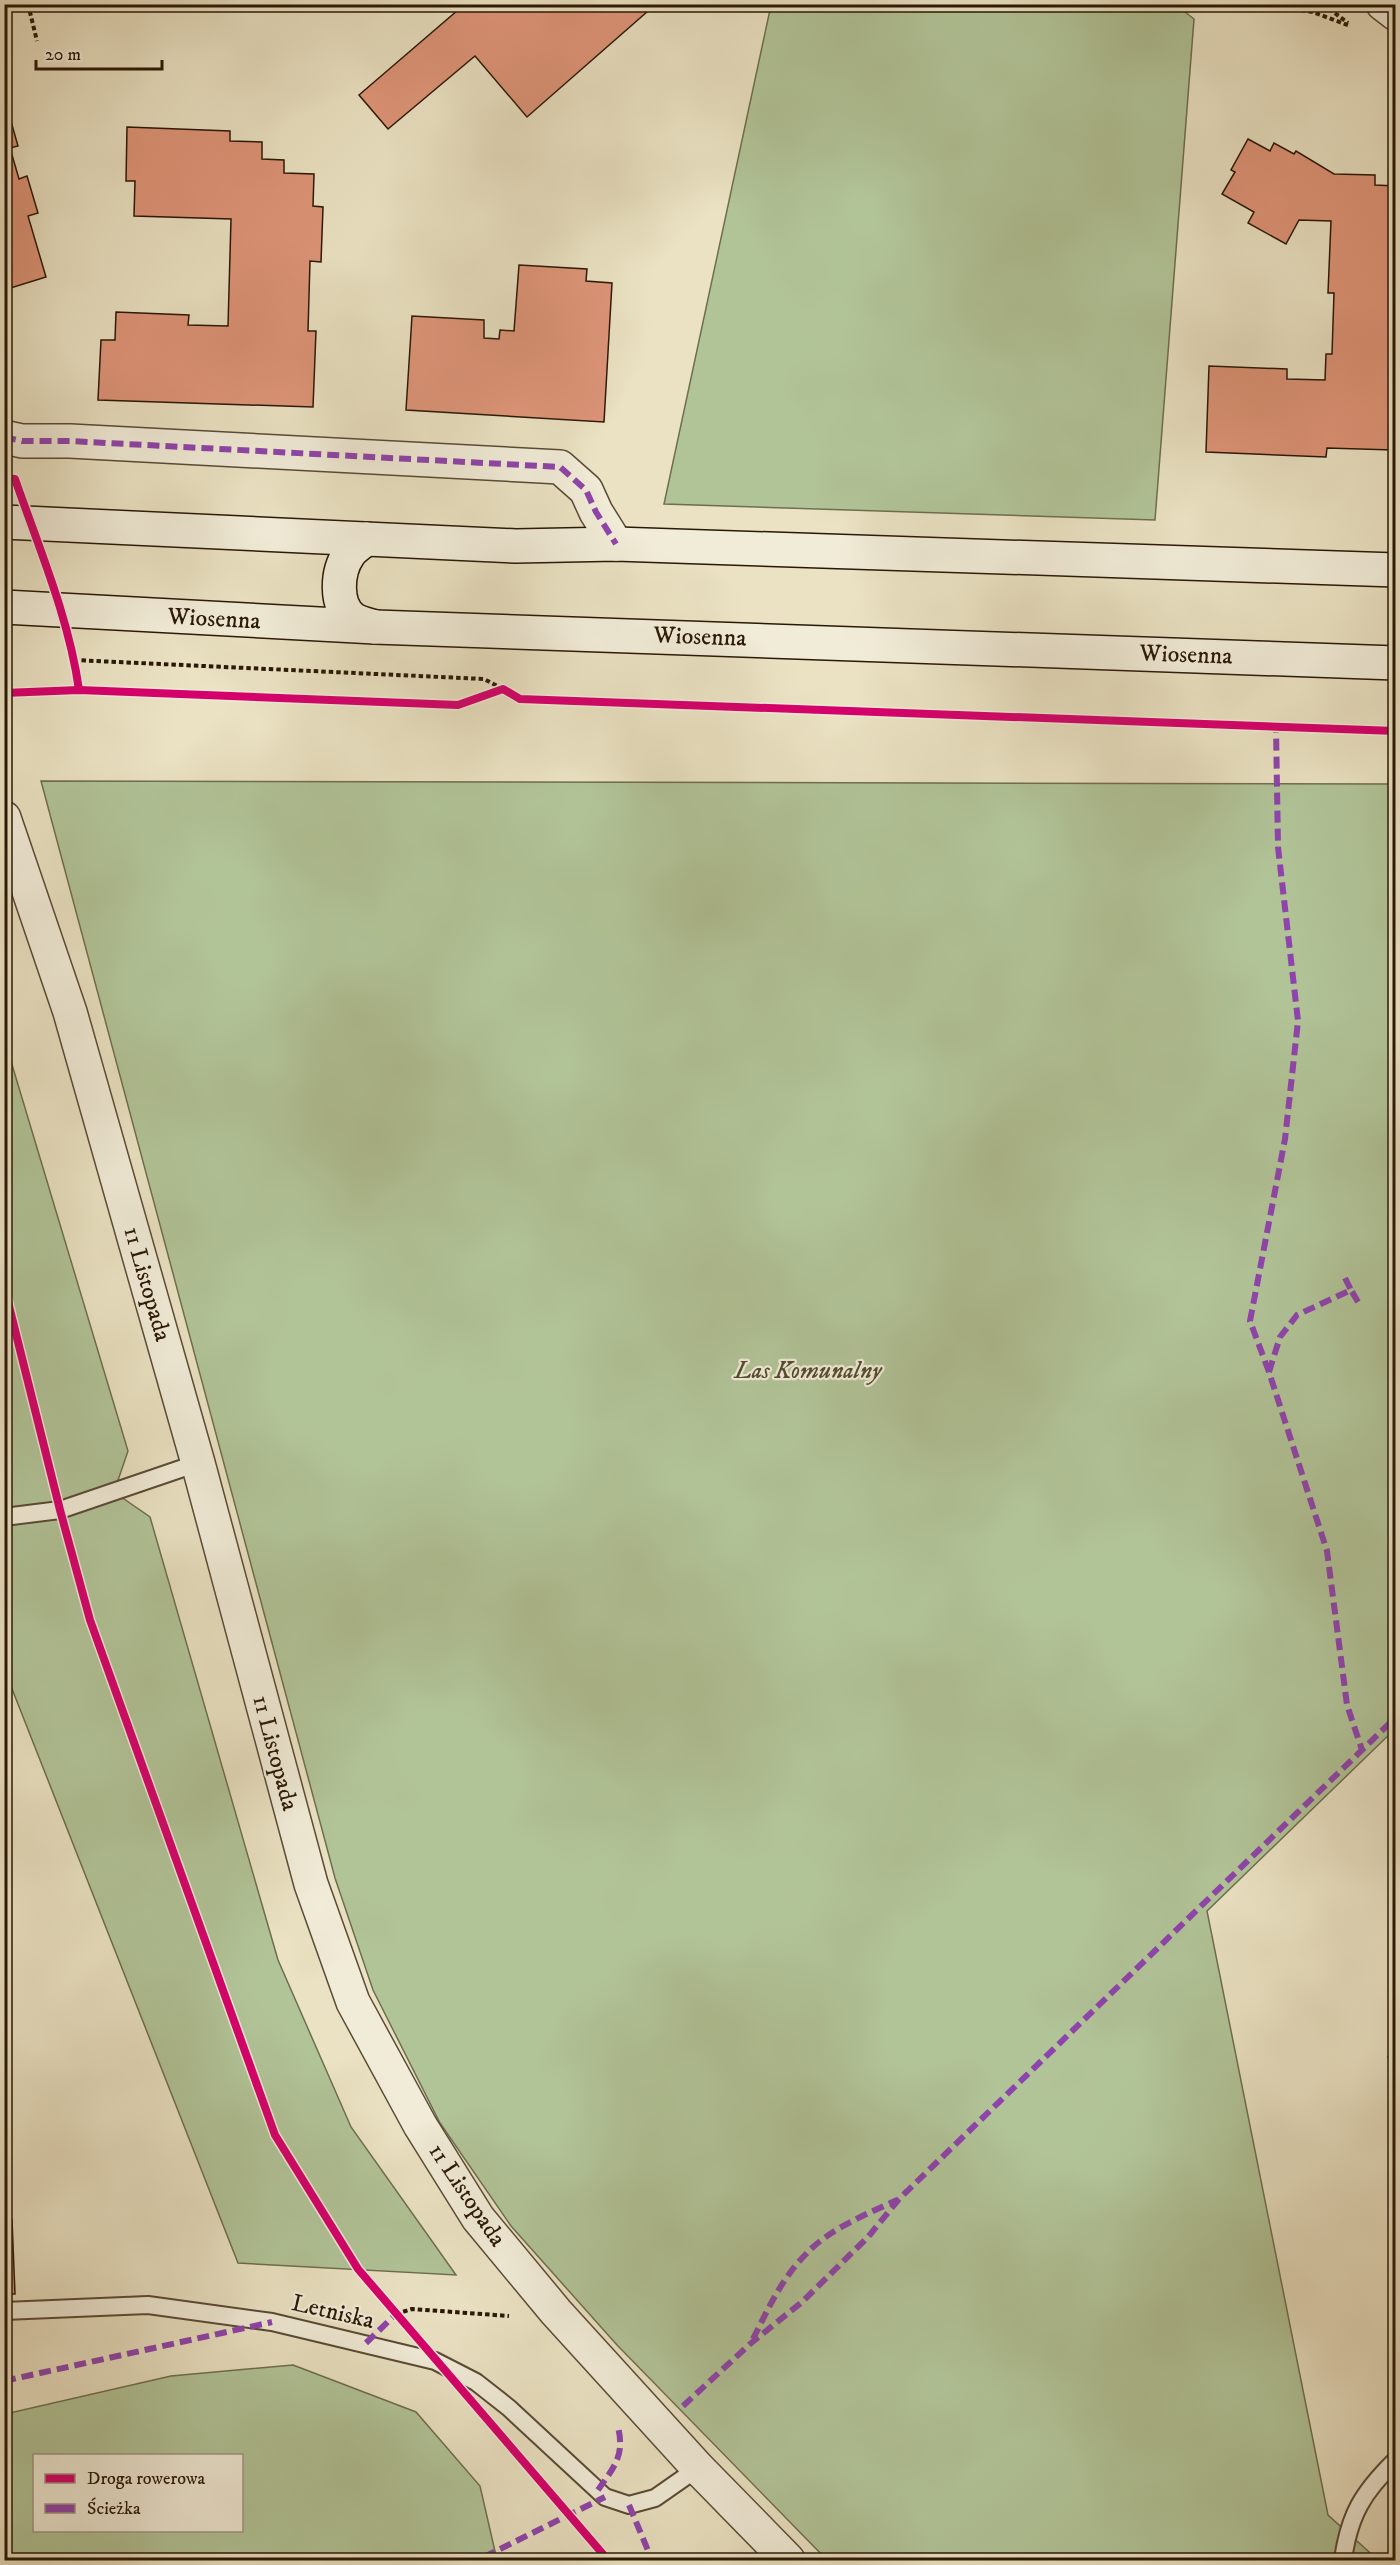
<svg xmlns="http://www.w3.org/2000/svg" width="1400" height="2565" font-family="'IM FELL DW Pica',serif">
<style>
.green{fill:#b1c498;stroke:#6e6e50;stroke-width:1.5;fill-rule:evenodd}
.building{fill:#de9579;stroke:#2a1807;stroke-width:1.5}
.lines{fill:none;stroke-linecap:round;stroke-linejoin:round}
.service-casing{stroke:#5a4a36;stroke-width:20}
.minor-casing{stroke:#5a4a36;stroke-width:36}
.tertiary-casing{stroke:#5a4a36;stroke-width:36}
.secondary-casing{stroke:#2a1807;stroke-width:36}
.path{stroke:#2a1807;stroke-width:4;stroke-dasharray:4.5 3;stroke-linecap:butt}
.service{stroke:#f1ecd8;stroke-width:16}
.minor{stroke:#f1ecd8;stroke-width:33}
.tertiary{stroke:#f1ecd8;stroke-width:33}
.secondary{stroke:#f1ecd8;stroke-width:33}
.quiet{stroke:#8e44ad;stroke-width:6;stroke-dasharray:12 6;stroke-linecap:butt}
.cycleway-casing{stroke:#f1ecd8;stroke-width:11}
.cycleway{stroke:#d6006c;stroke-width:8}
.labels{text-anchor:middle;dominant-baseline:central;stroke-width:4.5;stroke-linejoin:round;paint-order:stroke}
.street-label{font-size:24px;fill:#2a1807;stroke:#f1ecd8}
.park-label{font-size:24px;font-style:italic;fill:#524c32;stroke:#f1ecd8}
</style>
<rect width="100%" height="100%" fill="#eae2c3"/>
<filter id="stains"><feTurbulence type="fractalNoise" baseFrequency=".00333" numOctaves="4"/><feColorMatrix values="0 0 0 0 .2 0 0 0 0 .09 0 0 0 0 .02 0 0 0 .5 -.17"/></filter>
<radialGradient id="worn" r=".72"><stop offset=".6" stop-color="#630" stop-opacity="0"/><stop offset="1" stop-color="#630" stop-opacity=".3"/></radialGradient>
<g class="green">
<polygon points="1176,5 1194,19 1155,520 664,504 771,5"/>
<polygon points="41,781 1395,784 1395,1729 1207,1911 1328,2515 1378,2560 827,2560 617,2345 511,2226 440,2123 373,1990 335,1878"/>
<polygon points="4,1038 128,1451 114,1492 150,1517 278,1960 351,2127 456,2275 238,2263 5,1671"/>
<path d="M 293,2365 L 416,2412 L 480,2486 L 497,2560 L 5,2560 L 5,2414 L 171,2376 ZM 34,2456 L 242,2456 L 242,2530 L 34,2530 Z"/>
</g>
<g class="building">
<polygon points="465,4 656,4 527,117 475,56 388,129 359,95"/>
<polygon points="6,104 18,146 10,148 19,179 27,176 38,213 28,216 46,277 4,290"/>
<polygon points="127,127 230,131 230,141 262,142 262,159 284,160 284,173 314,174 313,206 323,207 321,262 310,261 308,331 316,331 313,407 98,400 101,340 115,340 116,312 189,315 188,325 228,326 231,219 134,216 135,181 126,181"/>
<polygon points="1248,139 1270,151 1274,143 1294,154 1296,151 1334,174 1375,175 1375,185 1396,186 1396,416 1393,450 1327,448 1326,457 1206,452 1209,366 1287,369 1287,379 1325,380 1326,354 1332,354 1334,293 1328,293 1331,221 1299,220 1286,244 1248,223 1254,212 1222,194 1235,172 1231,170"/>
<polygon points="519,265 587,269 586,281 612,283 604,422 406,410 412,316 484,320 484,338 499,339 500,330 514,331"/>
<polygon points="1396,2049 1396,2064 1388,2057"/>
<polygon points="4,2220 12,2220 15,2294 4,2294"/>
</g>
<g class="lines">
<defs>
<g id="service">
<polyline points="4,1517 60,1510 198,1463"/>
<polyline points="4,2311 148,2305 272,2322 435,2361 476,2382 509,2408 605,2497 629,2505 655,2498 698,2468"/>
<path d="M 1343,2560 C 1349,2515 1363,2492 1396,2460"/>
</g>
<g id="minor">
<polyline points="1383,4 1396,14"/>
<polyline points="4,437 22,441 70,441 560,467 586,490 596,512 616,544"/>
</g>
<polyline id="tertiary" points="4,818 70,1012 198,1463 311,1884 353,2002 420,2125 478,2218 556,2312 698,2468 788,2560"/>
<g id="secondary">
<polyline points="4,522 516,546 616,544 1396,570"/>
<path d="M 366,539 C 361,543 353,548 349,554 C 337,571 334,605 353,619 C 359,623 369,625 375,627"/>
<polyline points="4,607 375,627 1396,663"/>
</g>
</defs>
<use href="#service" class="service-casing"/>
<use href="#minor" class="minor-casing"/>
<use href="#tertiary" class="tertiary-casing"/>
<use href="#secondary" class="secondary-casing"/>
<g class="path">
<polyline points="28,4 37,41"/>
<polyline points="1264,4 1313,12 1350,26"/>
<polyline points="1323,4 1348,23"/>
<polyline points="74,660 484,679 503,689"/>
<polyline points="396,2314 412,2309 509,2316"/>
</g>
<use href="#service" class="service"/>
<use href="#minor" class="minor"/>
<use href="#tertiary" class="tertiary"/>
<use href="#secondary" class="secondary"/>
<g class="quiet">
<polyline points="4,437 22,441 70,441 560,467 586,490 596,512 616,544"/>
<polyline points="1345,1278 1351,1290"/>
<polyline points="1358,1302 1351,1290 1297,1315 1280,1337 1269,1372 1327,1551 1347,1705 1362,1750"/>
<polyline points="1269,1372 1250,1321 1285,1139 1298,1021 1278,847 1276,728"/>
<path d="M 753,2339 C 768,2309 782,2278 806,2254 C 829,2229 867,2214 897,2200"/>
<polyline points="366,2343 396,2314"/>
<polyline points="4,2381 272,2322"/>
<polyline points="683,2406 750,2344 802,2302 868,2237 899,2199 1396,1717"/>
<path d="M 598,2490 C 614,2467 625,2456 618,2427"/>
<polyline points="629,2505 652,2560"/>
<polyline points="484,2557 605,2497"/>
</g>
<defs>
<g id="cycleway">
<path d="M 4,478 L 15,479 C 39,548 69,618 79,690"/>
<polyline points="4,693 79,690 458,705 503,689 520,699 1396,731"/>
<polyline points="4,1286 60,1510 90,1620 275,2135 358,2269 608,2560"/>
</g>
</defs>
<use href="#cycleway" class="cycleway-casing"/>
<use href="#cycleway" class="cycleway"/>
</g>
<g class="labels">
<g class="street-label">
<text transform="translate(214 619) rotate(3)">Wiosenna</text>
<text transform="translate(700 637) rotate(2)">Wiosenna</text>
<text transform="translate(1186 655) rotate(2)">Wiosenna</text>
<text transform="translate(147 1284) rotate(74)">11 Listopada</text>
<text transform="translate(275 1753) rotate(75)">11 Listopada</text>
<text transform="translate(467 2195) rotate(56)">11 Listopada</text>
<text transform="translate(333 2312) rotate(13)">Letniska</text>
</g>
<g class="park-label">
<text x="808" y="1371">Las Komunalny</text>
</g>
</g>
<rect width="1400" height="2565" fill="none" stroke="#eae2c3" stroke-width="24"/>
<rect x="6" y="6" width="1388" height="2553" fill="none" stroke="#2a1807" stroke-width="3"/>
<rect x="12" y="12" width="1376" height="2541" fill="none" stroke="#2a1807" stroke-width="1.5"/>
<rect x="33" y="2454" width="210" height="78" fill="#f1ecd8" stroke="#a19784" stroke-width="1.5"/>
<rect x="45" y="2474" width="30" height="9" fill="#d6006c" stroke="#a19784" stroke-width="1.5"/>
<text x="87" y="2484" font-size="18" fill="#2a1807">Droga rowerowa</text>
<rect x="45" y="2504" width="30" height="9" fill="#8e44ad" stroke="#a19784" stroke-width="1.5"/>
<text x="87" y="2514" font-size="18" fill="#2a1807">Ścieżka</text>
<path d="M36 60v9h126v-9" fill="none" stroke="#2a1807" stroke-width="3"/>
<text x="45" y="60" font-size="18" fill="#2a1807" stroke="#f1ecd8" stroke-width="4.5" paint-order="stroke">20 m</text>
<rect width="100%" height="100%" filter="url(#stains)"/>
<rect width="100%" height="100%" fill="url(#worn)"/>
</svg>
